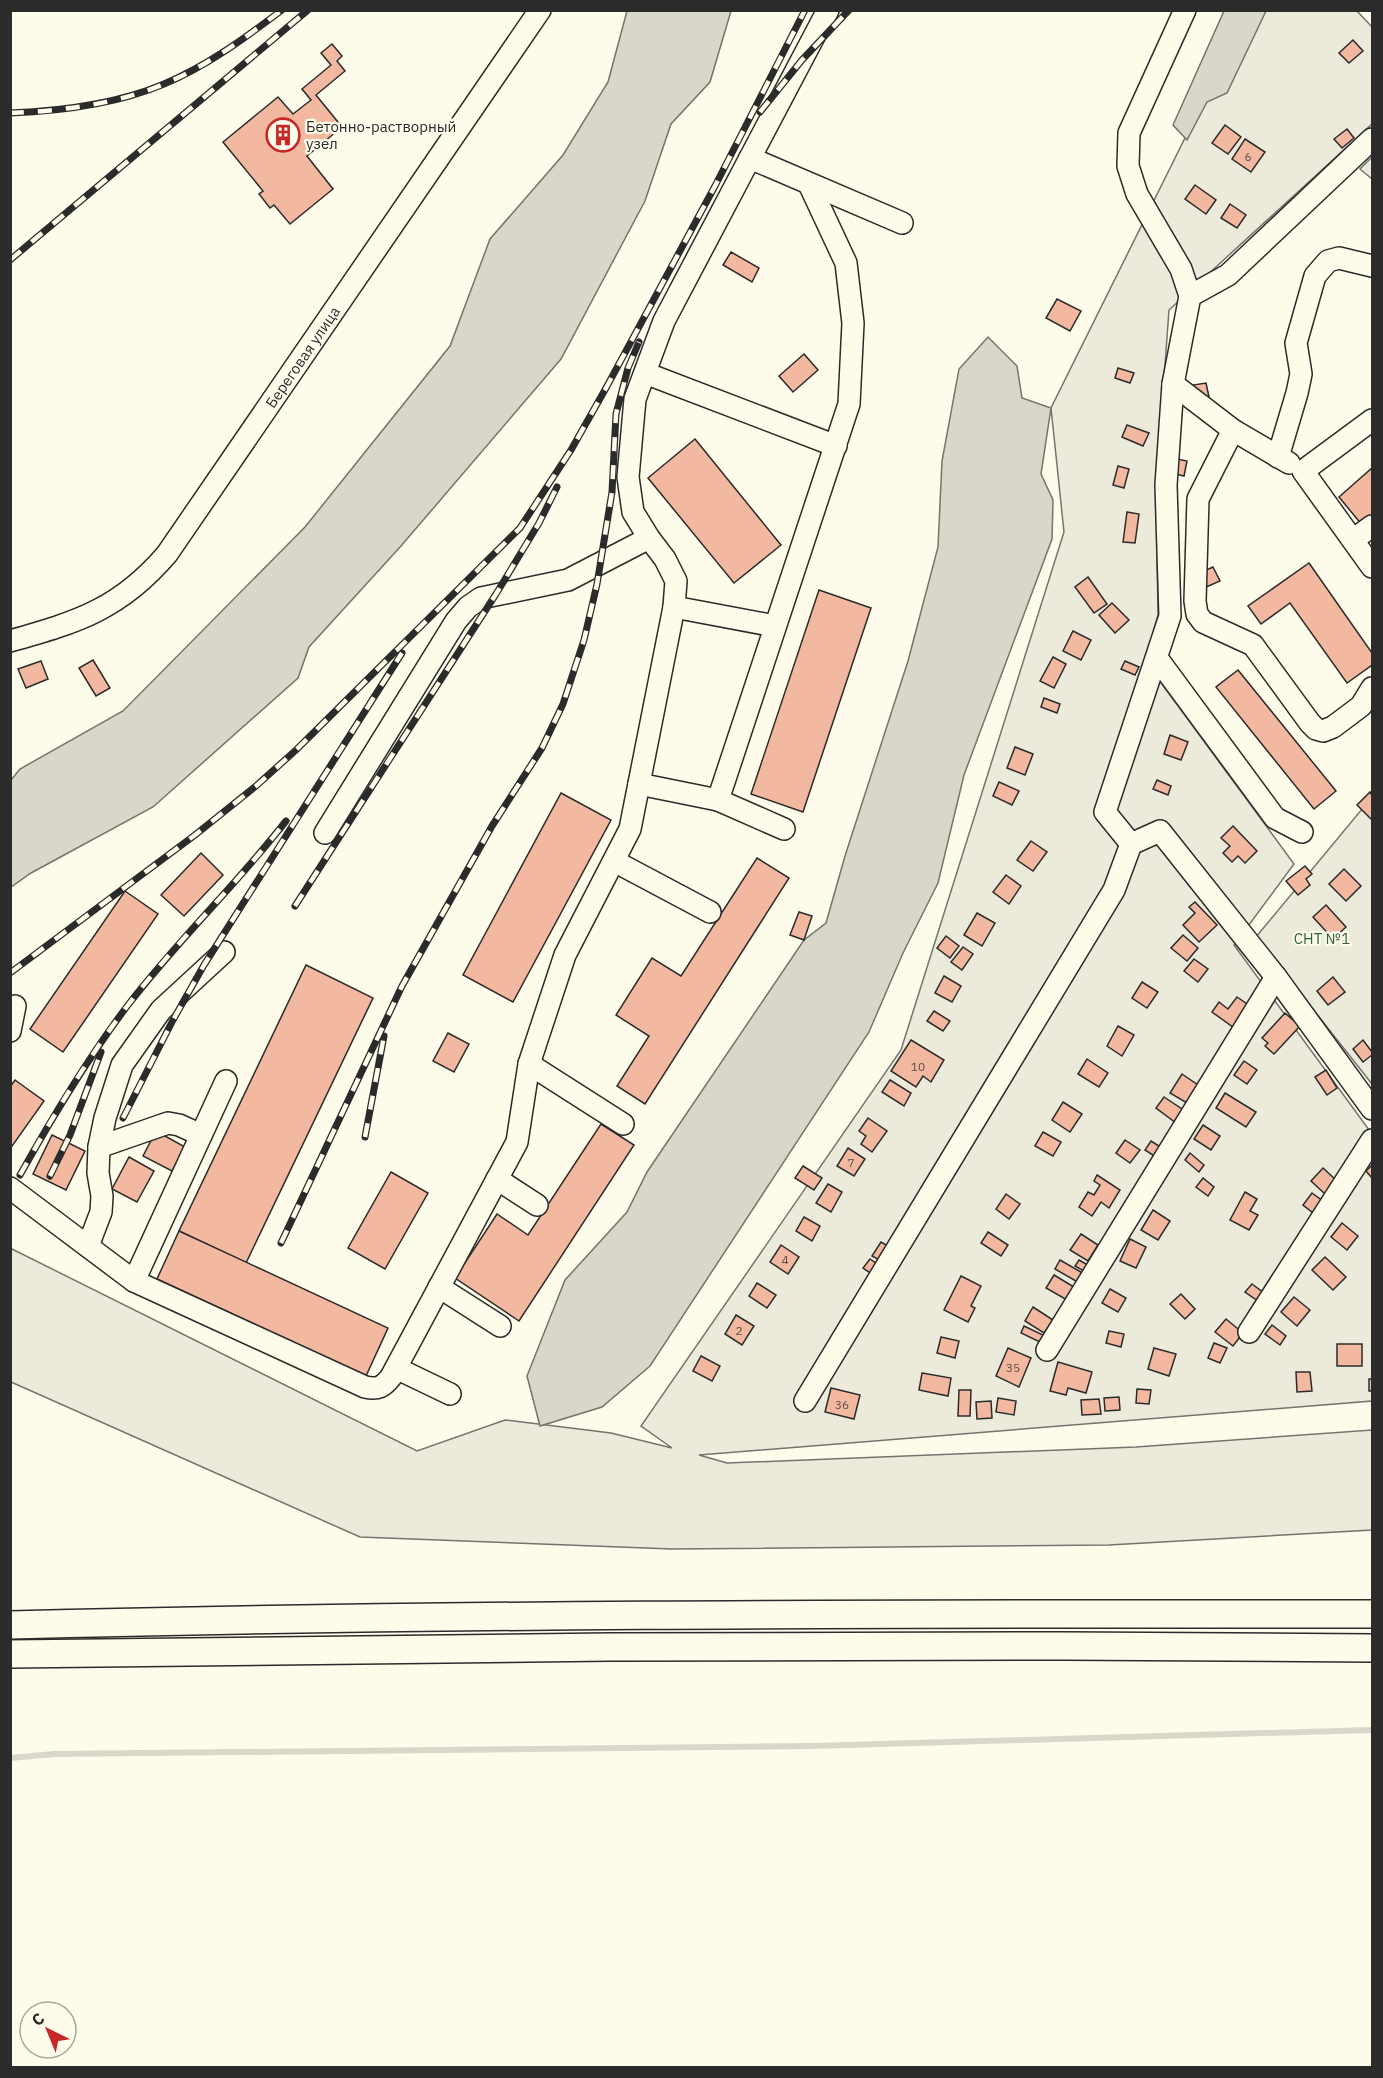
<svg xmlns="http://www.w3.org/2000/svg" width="1383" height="2078" font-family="'IBM Plex Sans',sans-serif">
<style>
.green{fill:#ecebdb;stroke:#74746e;stroke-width:1.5}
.water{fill:#d8d7c9;stroke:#74746e;stroke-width:1.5}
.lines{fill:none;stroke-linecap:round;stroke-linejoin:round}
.stream{stroke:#d8d7c9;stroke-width:6}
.building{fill:#f2b8a0;stroke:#2b2b2b;stroke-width:1.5}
.minor-casing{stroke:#2b2b2b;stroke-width:24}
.major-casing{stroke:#2b2b2b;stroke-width:30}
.minor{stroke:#fdfbea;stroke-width:21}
.major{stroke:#fdfbea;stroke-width:27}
.rail-casing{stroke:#2b2b2b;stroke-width:7}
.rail{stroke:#fdfbea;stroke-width:4.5;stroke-dasharray:14;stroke-linecap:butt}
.labels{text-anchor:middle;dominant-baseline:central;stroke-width:4.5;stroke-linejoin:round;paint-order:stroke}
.number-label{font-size:12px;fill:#5d4e48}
.poi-label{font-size:15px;fill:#2b2b2b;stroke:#fdfbea;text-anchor:start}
.street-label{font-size:15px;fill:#2b2b2b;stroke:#fdfbea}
.park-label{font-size:15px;fill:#34623c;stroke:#fdfbea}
</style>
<rect width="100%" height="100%" fill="#fdfbea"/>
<g class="green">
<polygon points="1248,11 1357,11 1372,27 1372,124 1169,310 1156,487 1158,615 1145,661 1294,864 1234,945 1372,1134 1372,1401 699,1455 727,1463 1136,1447 1372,1430 1372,1530 1109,1545 672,1549 360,1537 11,1382 10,1248 417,1451 505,1420 611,1433 672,1448 641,1426 901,1050 1064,532 1051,408"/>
<polygon points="1372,157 1372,179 1360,169"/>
<polygon points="1372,797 1372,1084 1256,937"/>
</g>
<g class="water">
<polygon points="627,11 731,11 710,82 671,124 645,201 561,359 401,546 309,647 298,678 153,807 31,873 11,887 11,780 20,769 123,711 305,527 450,346 490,239 563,155 608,82"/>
<polygon points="1224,11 1266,11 1227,93 1207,102 1187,140 1173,125"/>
<polygon points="988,337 1017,366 1022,398 1051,408 1041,474 1053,500 1052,539 964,775 938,883 903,953 869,1032 650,1366 602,1407 540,1426 527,1376 565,1280 627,1212 647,1172 804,940 826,923 845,856 908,661 938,547 942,461 959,369"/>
</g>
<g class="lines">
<polyline class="stream" points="10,1758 54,1754 812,1746 1372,1730"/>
</g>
<g class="building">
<polygon points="1353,40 1363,51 1349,63 1339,53"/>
<polygon points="332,44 342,56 337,61 345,71 316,95 342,127 307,156 333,189 290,224 274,205 270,208 259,194 263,191 223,142 278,97 293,114 311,100 302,89 331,65 321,53"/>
<polygon points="1225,125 1241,137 1228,154 1212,143"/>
<polygon points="1347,129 1354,138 1342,148 1334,139"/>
<polygon points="1245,139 1265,152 1251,172 1232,159"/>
<polygon points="1195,185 1216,200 1206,214 1185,199"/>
<polygon points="1230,204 1246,215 1237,228 1221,218"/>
<polygon points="731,252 759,268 752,282 723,265"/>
<polygon points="1057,299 1081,311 1070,331 1046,318"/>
<polygon points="804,354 818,370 793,392 779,376"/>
<polygon points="1118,368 1134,373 1130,383 1115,378"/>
<polygon points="1206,383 1209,397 1196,399 1193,385"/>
<polygon points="1127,425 1149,433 1143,446 1122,437"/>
<polygon points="695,439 781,545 734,583 648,478"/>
<polygon points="1177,459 1187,461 1184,476 1175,474"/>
<polygon points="1118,466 1129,469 1124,488 1113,485"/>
<polygon points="1372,468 1372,516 1362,525 1339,497"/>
<polygon points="1127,512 1139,514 1135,543 1123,542"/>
<polygon points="1309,563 1372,653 1372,665 1347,683 1290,603 1261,624 1248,606"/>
<polygon points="1213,567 1220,581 1204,588 1197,574"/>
<polygon points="1088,577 1107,604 1094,613 1075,587"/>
<polygon points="819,590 871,608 803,812 751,794"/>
<polygon points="1112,603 1129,620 1115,633 1099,615"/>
<polygon points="1073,631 1091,640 1081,660 1063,651"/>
<polygon points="1053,657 1066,664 1054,688 1040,681"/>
<polygon points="93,660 110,688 96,696 79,668"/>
<polygon points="41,661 48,679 26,688 18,669"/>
<polygon points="1125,661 1139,667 1135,675 1121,669"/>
<polygon points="1238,670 1336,791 1314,809 1216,687"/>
<polygon points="1044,698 1060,704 1057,713 1041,707"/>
<polygon points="1170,735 1188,742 1181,760 1164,754"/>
<polygon points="1015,747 1033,754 1025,775 1007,768"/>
<polygon points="1157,780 1171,786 1168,795 1153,789"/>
<polygon points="999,782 1019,791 1012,805 993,796"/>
<polygon points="1370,792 1372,795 1372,820 1357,805"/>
<polygon points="561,793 611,820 513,1002 463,975"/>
<polygon points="1233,826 1257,851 1245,863 1238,856 1232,862 1223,853 1230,846 1221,838"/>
<polygon points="1031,841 1047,852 1033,871 1017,860"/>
<polygon points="201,853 223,875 184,916 161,895"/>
<polygon points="757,858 789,878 645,1104 617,1086 649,1036 616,1015 652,958 681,976"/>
<polygon points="1305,866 1312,874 1306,879 1310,885 1298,895 1286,881"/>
<polygon points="1344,869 1361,886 1346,901 1329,884"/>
<polygon points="1006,875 1021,886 1009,904 993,892"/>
<polygon points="125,891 158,914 63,1052 30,1029"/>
<polygon points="1195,902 1217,925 1199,942 1183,925 1195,913 1189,907"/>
<polygon points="1326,905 1346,927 1333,939 1313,917"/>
<polygon points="799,912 812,916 804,940 790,935"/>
<polygon points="977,913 995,923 982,946 964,935"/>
<polygon points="1183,935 1198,948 1187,961 1171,948"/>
<polygon points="946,936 959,946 950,958 937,948"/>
<polygon points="963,947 973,954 962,970 951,962"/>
<polygon points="1194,959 1208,969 1198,982 1184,971"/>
<polygon points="306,965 373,998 246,1263 179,1231"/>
<polygon points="944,976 961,986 952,1002 935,993"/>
<polygon points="1333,977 1345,992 1328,1005 1317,991"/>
<polygon points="1142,982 1158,992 1147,1008 1132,998"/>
<polygon points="1237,997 1253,1008 1237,1030 1212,1012 1219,1002 1228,1009"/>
<polygon points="934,1011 950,1021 943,1031 927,1021"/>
<polygon points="1285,1013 1300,1026 1274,1054 1265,1046 1268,1043 1262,1038"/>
<polygon points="1118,1026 1134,1035 1122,1056 1107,1046"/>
<polygon points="448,1033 469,1044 454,1072 433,1061"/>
<polygon points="911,1040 944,1060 931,1082 923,1076 916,1087 891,1071"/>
<polygon points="1363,1040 1372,1052 1372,1055 1363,1062 1353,1049"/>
<polygon points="1087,1059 1108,1073 1099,1087 1078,1074"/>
<polygon points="1244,1061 1257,1070 1247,1084 1234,1075"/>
<polygon points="1326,1070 1337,1088 1327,1095 1315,1077"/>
<polygon points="1182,1074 1198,1085 1187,1103 1170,1093"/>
<polygon points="15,1080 44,1101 10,1149 10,1087"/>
<polygon points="890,1080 911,1093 904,1106 882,1092"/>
<polygon points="1225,1093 1256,1112 1246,1127 1216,1108"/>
<polygon points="1164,1097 1185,1111 1176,1123 1156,1108"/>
<polygon points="1063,1102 1082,1114 1070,1132 1052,1120"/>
<polygon points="868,1118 887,1131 872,1152 861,1144 866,1136 859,1131"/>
<polygon points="601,1124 634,1145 519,1321 455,1278 497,1214 528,1235"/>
<polygon points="1203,1125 1220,1136 1211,1150 1194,1139"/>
<polygon points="156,1131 185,1147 172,1171 143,1156"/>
<polygon points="1043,1132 1061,1142 1053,1156 1035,1146"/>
<polygon points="52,1135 85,1151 66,1190 33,1174"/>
<polygon points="1125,1140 1140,1150 1130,1163 1116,1153"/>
<polygon points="1151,1141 1165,1150 1159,1159 1145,1150"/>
<polygon points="848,1148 865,1159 854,1176 837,1166"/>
<polygon points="1190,1153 1204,1165 1199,1172 1185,1160"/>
<polygon points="129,1157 154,1171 137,1202 112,1189"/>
<polygon points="1372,1165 1372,1178 1366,1171"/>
<polygon points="803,1166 822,1178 814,1190 795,1178"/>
<polygon points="1323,1168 1337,1181 1325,1194 1311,1181"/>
<polygon points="391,1172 428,1193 385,1269 348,1248"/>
<polygon points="1097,1175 1120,1190 1109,1208 1101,1202 1092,1216 1079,1207 1088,1192 1094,1195 1100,1185 1094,1181"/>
<polygon points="1203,1178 1214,1187 1208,1196 1196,1187"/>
<polygon points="828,1184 842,1192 831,1212 816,1203"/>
<polygon points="1245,1192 1257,1199 1250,1211 1258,1215 1249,1230 1230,1220"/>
<polygon points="1312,1193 1327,1204 1317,1216 1303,1205"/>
<polygon points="1006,1194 1020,1204 1009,1219 996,1209"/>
<polygon points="1153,1210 1170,1221 1158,1240 1141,1230"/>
<polygon points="804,1217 820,1226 812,1241 796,1231"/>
<polygon points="1342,1223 1358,1236 1347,1250 1331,1237"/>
<polygon points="179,1231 388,1328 366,1376 157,1279"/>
<polygon points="988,1232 1008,1245 1001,1256 981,1243"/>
<polygon points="1081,1234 1098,1245 1088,1261 1070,1250"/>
<polygon points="1130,1239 1146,1247 1136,1268 1120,1261"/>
<polygon points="881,1242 893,1249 885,1263 872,1256"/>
<polygon points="781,1245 799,1257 788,1274 770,1262"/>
<polygon points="1325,1257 1346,1277 1333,1290 1312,1270"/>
<polygon points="870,1259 883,1268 876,1277 863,1268"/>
<polygon points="1060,1260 1086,1275 1081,1284 1055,1269"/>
<polygon points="1079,1260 1093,1268 1089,1274 1075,1266"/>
<polygon points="1054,1275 1074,1287 1067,1300 1046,1288"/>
<polygon points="961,1276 981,1286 971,1306 975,1308 968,1322 944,1310"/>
<polygon points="757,1283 776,1295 767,1308 749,1296"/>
<polygon points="1252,1284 1264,1293 1258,1301 1245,1292"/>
<polygon points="1110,1289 1126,1298 1118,1312 1102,1303"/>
<polygon points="1181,1294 1195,1309 1185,1319 1170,1304"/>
<polygon points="1294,1297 1310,1310 1297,1326 1281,1312"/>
<polygon points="1033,1307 1053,1320 1044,1333 1025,1321"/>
<polygon points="736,1315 754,1326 742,1345 725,1334"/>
<polygon points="1226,1319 1243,1333 1233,1346 1215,1332"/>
<polygon points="1272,1325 1286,1336 1280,1345 1265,1334"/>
<polygon points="1024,1326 1045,1336 1042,1343 1021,1333"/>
<polygon points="1109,1331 1124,1334 1121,1347 1106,1343"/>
<polygon points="941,1337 959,1341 955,1358 937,1353"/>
<polygon points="1214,1343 1227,1348 1220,1363 1208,1358"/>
<rect x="1337" y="1344" width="25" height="22"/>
<polygon points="1008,1348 1031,1358 1019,1387 996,1376"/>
<polygon points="1154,1348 1176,1354 1169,1376 1148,1369"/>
<polygon points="701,1356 720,1366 712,1381 693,1371"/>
<polygon points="1058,1362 1092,1372 1086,1393 1068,1388 1066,1395 1050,1391"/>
<polygon points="1296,1372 1310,1372 1312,1391 1297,1392"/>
<polygon points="922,1373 951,1378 948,1396 919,1390"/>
<rect x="1369" y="1379" width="3" height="12"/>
<polygon points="831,1388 860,1395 854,1419 825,1412"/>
<polygon points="1137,1389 1151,1390 1149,1404 1136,1403"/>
<polygon points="959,1390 971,1390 970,1416 958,1416"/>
<polygon points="1119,1397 1120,1410 1105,1411 1104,1398"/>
<polygon points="998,1398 1016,1401 1014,1415 996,1412"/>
<polygon points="1099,1399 1101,1414 1082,1415 1081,1400"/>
<polygon points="991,1401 992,1418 977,1419 976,1402"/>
</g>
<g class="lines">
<defs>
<g id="minor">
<polyline points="750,158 902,223"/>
<polyline points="1190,296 1228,275 1372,139"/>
<polyline points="645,373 836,446"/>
<polyline points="1173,384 1233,430 1289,463"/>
<polyline points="1372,420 1303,471 1372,567"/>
<polyline points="1233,430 1198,499 1195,601 1197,614 1203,622 1253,645 1310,723 1316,729 1323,731 1333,727 1361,706 1372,688"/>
<polyline points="1278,457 1297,393 1301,374 1296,343 1315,276 1328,261 1339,258 1372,266"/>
<polyline points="1353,540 1372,526"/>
<polyline points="674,607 775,626"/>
<path id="s1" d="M 10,641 C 78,622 120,609 167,554 L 540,10"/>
<polyline points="1157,658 1275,818 1302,832"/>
<polyline points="639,784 718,800 784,829"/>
<polyline points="718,800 849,404 853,323 846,263 809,184"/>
<polyline points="325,833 456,621 468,607 481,598 568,580 649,538"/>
<polyline points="1131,844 1105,812 1170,616 1166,485 1173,384 1190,296 1181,269 1137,194 1128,166 1129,133 1185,10"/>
<polyline points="614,861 710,912"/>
<polyline points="10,1031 15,1006"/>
<polyline points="529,1064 623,1124"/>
<polyline points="99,1147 168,1123 179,1125 201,1135"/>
<polyline points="497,1179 537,1205"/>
<path d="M 10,1188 L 134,1281 L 365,1387 C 378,1390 383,1387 391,1377 L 517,1142 L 529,1064 L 565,955 L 630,829 L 674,607 L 676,581 L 665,559 L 649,538 L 633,512 L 628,477 L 635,399 L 664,321 L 828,10"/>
<polyline points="88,1246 101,1212 102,1196 98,1173 99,1147 105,1118 122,1065 161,1010 224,952"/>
<polyline points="134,1281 226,1081"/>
<polyline points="439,1287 500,1326"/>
<polyline points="1249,1332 1372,1140"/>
<polyline points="1047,1350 1276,977"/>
<polyline points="396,1368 450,1394"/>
<polyline points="805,1401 1114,890 1131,844 1160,831 1276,977 1372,1109"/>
</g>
<g id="major">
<path d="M 10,1625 C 464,1613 919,1614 1372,1614"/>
<polyline points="10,1654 610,1647 1063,1646 1372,1648"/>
</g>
</defs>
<use href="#minor" class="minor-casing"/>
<use href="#major" class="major-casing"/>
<use href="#minor" class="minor"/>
<use href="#major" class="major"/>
<defs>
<g id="rail">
<polyline points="760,112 802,60 849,10"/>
<path d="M 10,113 C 61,111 117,104 164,84 C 207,66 245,38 282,10"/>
<polyline points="10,260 308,10"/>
<polyline points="295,906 496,594 539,523 557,487"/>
<polyline points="10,973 195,835 256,786 296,750 520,528 571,450 606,388 715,186 805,10"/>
<polyline points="123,1118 173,1020 204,965 402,653"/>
<polyline points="365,1137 384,1036"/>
<path d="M 20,1175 C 53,1116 87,1059 128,1005 C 177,941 236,885 286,821"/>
<polyline points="50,1176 70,1135 101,1052"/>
<polyline points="281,1243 402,986 492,826 542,748 563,704 584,640 597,584 612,492 616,414 628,368 639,342"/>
</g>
</defs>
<use href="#rail" class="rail-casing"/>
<use href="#rail" class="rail"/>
</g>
<defs>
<symbol id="building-ring" viewBox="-11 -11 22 22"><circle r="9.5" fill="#fdfbea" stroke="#c62828" stroke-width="1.5"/><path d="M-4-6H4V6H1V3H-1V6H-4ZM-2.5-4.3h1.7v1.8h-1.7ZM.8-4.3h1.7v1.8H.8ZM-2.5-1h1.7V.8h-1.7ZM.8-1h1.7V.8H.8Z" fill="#c62828"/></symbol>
</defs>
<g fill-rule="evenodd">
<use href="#building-ring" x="264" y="116" width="38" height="38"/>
</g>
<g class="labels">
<g class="number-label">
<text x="1248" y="156">6</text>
<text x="918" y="1066">10</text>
<text x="851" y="1162">7</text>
<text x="785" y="1259">4</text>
<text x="739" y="1330">2</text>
<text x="1013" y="1367">35</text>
<text x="842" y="1404">36</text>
</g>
<g class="poi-label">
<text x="306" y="126">Бетонно-растворный<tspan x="306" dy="17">узел</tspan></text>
</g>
<g class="street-label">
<text stroke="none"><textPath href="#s1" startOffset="422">Береговая улица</textPath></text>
</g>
<g class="park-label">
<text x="1322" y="938">СНТ №1</text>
</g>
</g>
<rect width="1383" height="2078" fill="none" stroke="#2b2b2b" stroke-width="24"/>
<g transform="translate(48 2030) rotate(317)"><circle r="28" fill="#fdfbea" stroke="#a9a89e" stroke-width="1.5"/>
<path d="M0-4.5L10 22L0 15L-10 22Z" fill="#c62828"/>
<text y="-9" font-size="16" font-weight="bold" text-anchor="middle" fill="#2b2b2b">С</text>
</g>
</svg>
